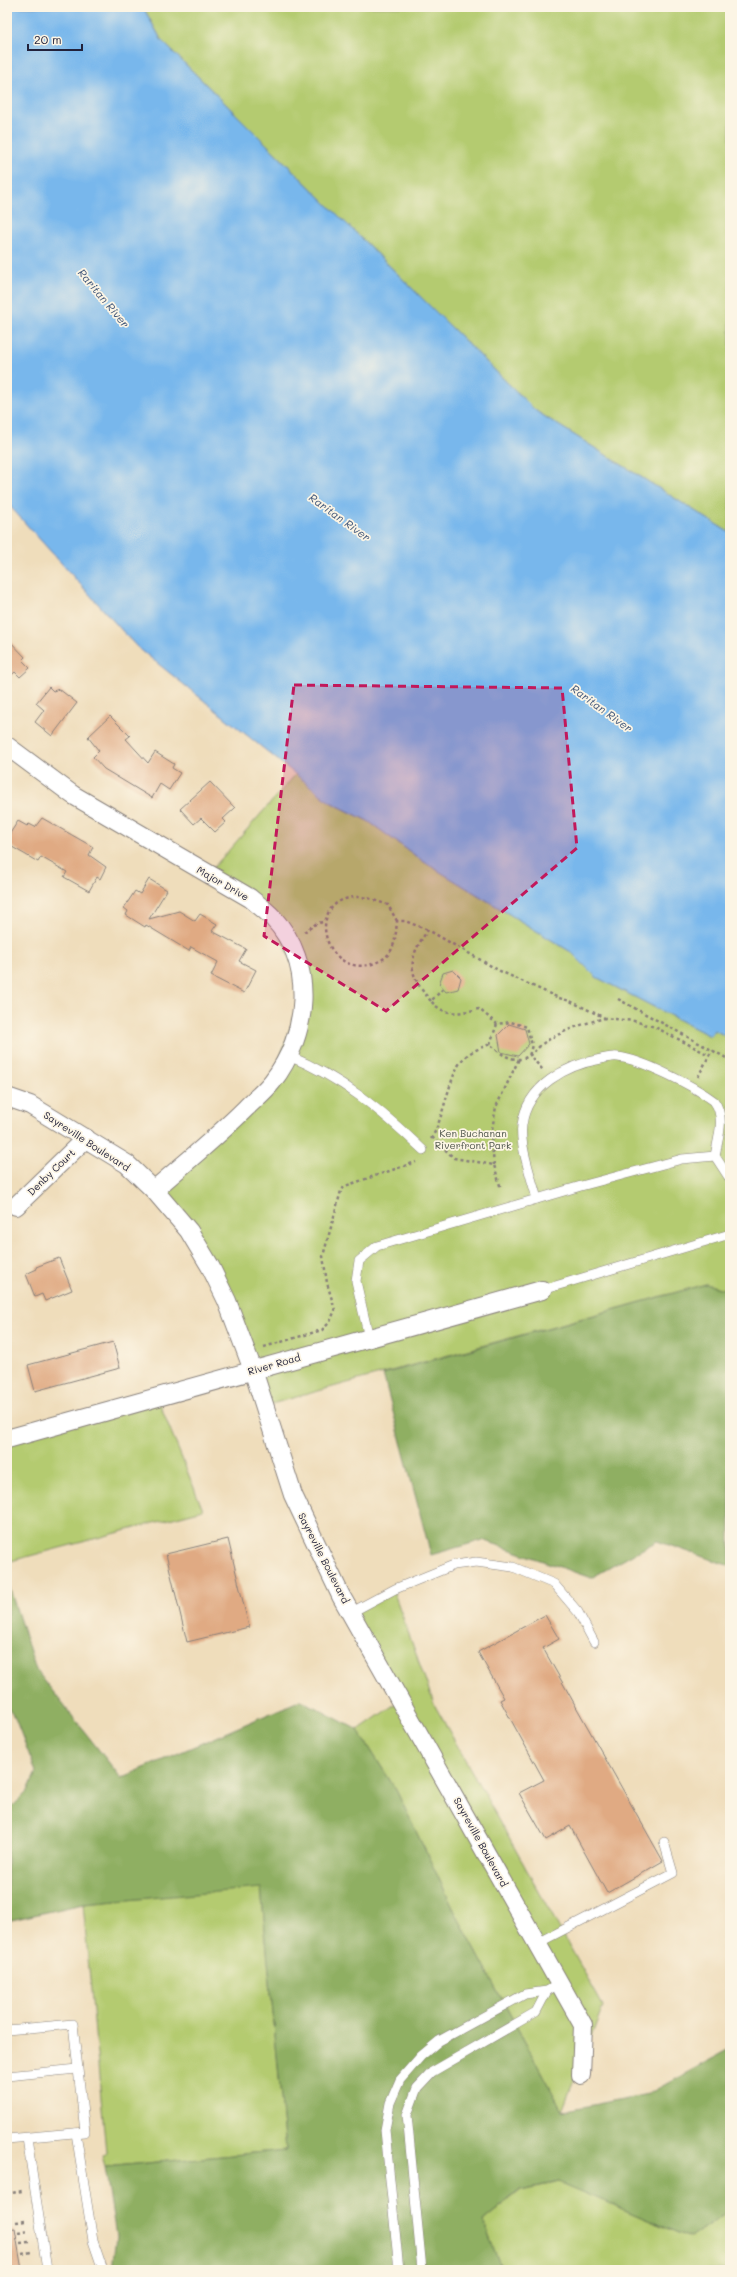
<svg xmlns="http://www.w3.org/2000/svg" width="737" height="2277" font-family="Mali,sans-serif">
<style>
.green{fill:#b4cb6f;stroke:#6b7655}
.forest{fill:#8faf62;stroke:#58684e}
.water{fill:#78b7ec;stroke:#4d6c94}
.building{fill:#e0aa83}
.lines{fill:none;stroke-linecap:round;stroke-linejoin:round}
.lane-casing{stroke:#88807b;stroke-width:10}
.street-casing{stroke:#88807b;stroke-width:20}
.path{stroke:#88807b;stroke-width:2.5;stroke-dasharray:3 3;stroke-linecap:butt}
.lane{stroke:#fff;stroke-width:9}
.street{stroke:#fff;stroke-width:18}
.marked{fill:#c2185b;fill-opacity:0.2;stroke:#c2185b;stroke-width:3;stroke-dasharray:8 5;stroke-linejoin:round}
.labels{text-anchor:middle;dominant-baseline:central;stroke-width:3.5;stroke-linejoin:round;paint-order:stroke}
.street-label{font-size:10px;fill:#22223b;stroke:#fcf5e5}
.park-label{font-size:10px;fill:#4e554b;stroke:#fcf5e5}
.water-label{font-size:11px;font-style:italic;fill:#405679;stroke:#fcf5e5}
</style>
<rect width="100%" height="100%" fill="#fcf5e5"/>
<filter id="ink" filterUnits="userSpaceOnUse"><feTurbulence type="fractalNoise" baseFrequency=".025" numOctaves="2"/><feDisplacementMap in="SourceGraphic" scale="8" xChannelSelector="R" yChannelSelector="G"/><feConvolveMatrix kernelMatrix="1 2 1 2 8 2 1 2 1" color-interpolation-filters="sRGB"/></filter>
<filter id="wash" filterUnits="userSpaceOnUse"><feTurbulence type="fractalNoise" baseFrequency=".012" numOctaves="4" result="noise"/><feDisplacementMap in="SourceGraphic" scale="16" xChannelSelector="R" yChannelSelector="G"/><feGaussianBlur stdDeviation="0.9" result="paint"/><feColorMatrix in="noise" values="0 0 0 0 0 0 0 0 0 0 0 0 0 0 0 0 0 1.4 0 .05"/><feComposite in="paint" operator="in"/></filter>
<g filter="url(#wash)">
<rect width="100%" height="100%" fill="#efddbb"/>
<g class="green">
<polygon points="143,7 730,7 730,533 536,411 162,41"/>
<polygon points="296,774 330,802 368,821 424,862 571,952 596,977 710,1036 714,1029 730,1038 730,1291 706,1284 264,1406 227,1301 154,1191 272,1082 303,990 273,918 207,875"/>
<polygon points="157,1397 203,1510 7,1562 7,1439"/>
<polygon points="393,1590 434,1704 603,2006 562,2111 456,1914 396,1790 358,1730 401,1700 352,1612"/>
<polygon points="261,1887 286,2150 105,2167 102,2155 106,2152 83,1904"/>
<polygon points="560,2182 690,2238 730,2209 730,2270 502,2270 483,2221 521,2190"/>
</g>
<g class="forest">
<polygon points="706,1284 730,1291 730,1566 657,1541 591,1578 483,1540 431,1555 383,1374"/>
<polygon points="7,1580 36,1670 121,1778 301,1700 358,1730 396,1790 456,1914 562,2111 648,2094 730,2049 730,2209 690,2238 559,2182 520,2190 483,2221 502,2270 112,2270 116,2236 105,2167 286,2150 261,1888 83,1904 7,1921 7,1803 13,1806 28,1791 36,1772 15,1718 7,1707"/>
</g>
<polygon class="water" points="7,7 143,7 162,41 536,411 730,533 730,1038 714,1030 710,1036 596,977 571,952 424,862 368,821 330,802 136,646 7,503"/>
<g id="blocks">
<g class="building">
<polygon points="7,638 25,657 22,660 30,668 20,677 15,672 7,679"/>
<polygon points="49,687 53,691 59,689 77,703 52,736 35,722 44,710 36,703"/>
<polygon points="110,716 130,736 126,739 148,763 155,752 174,764 172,768 180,773 169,790 160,784 152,798 104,769 93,757 99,751 88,737"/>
<polygon points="210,782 235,808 223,819 226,822 215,832 201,818 194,824 180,809"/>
<polygon points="42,818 93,847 89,855 106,867 100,879 97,877 89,891 64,877 67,872 41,857 38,862 7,844 7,838 18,821 27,826 29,824 35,827"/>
<polygon points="149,879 167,890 149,919 179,911 195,921 200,914 217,924 212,931 246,949 239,961 256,970 244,993 211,976 218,962 191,947 189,951 146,925 145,927 126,915 128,911 124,908 135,891 140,894"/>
<polygon points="453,970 461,978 458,989 446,992 439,984 443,973"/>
<polygon points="509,1024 525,1029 529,1044 518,1056 501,1052 498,1035"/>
<polygon points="59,1258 72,1290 45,1301 42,1294 35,1297 26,1274 37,1269 36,1267"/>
<polygon points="113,1342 120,1368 35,1391 28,1365"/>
<polygon points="228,1539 249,1627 187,1642 166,1554"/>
<polygon points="545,1615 559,1639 543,1648 663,1861 607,1893 570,1826 546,1840 519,1793 544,1780 500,1700 504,1698 478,1652"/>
<polygon points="15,2229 22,2270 7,2270 7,2230"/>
</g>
</g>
</g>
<g filter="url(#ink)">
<use href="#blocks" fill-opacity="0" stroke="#88807b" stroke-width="1"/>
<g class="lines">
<defs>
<g id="lane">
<path d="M 289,1056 C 341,1077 382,1111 423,1150"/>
<path d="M 537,1199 C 532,1179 519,1145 522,1125 C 527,1086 566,1065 601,1059 C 606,1058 613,1056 618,1057 C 643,1060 694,1086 714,1101 C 726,1117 718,1138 715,1156"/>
<polyline points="542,1290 730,1234"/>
<polyline points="369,1338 356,1281 359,1261 377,1246 581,1186 682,1159 715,1156 730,1179"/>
<polyline points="352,1612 395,1589 454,1565 476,1562 513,1567 554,1584 578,1612 594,1642"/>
<polyline points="538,1943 673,1873 664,1842"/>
<polyline points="7,2030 73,2024 85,2132 7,2139"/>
<polyline points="7,2076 77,2069"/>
<polyline points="76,2133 93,2241 103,2270"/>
<polyline points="27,2138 47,2270"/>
<polyline points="399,2270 385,2130 390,2103 400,2080 421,2056 439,2041 525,1994 547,1991 560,1983"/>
<polyline points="422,2270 407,2115 417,2088 432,2072 536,2012 547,1991"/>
</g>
<g id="street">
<path d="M 7,746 L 73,795 L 250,898 C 257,904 266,910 273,918 C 316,964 309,1035 272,1082 C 265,1091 255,1099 246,1108 C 217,1137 185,1163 154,1190"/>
<polyline points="7,1097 30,1105 127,1164 154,1190 189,1231 210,1266 227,1301 253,1370 293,1495 341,1596 583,2025 581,2075"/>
<polyline points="16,1206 86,1138"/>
<polyline points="7,1439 542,1290"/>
</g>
</defs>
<use href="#lane" class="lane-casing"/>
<use href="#street" class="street-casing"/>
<g class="path">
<path d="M 397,921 L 388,905 C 379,902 369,897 359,897 C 302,897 324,979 372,964 C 395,957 395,942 397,921 L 405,921 L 428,930"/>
<polyline points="304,932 317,923 324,922"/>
<path d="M 443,989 L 431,1001 C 445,1017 459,1013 479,1009 L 497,1024"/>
<polyline points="618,999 730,1060"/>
<path d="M 431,1001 C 407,974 407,959 428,930 L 500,971 L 559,998 L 570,1001 L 605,1018 L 634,1021 L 655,1027 L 709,1055"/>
<polyline points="490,1044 497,1024 511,1022 527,1027 532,1045 529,1056"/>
<polyline points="532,1058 543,1070"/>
<polyline points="698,1077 712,1050"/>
<polyline points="432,1137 454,1158 494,1165 501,1189"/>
<path d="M 431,1139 C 444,1119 449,1074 463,1059 C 470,1051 481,1048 490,1044 C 498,1052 508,1060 520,1059 C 531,1058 536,1048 545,1042 C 562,1031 584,1023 605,1018"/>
<polyline points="494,1165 491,1135 496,1107 519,1059"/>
<polyline points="264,1347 322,1330 330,1322 335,1310 327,1283 323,1256 341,1191 345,1186 416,1162"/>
<polyline points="7,2194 22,2191"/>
<polyline points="16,2222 26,2221"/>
<polyline points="18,2233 28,2231"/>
<polyline points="20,2243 29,2242"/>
<polyline points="22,2254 31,2252"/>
<polyline points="72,2270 76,2267"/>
</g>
<use href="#lane" class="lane"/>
<use href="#street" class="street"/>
</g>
</g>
<path class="marked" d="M 294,685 L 562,688 L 577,848 L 386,1011 L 264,936 Z"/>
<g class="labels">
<g class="street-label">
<text transform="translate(223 883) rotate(30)">Major Drive</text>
<text transform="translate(87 1141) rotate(33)">Sayreville Boulevard</text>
<text transform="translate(51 1172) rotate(-44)">Denby Court</text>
<text transform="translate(274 1364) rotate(-16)">River Road</text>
<text transform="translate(324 1558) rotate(63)">Sayreville Boulevard</text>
<text transform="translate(481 1842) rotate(61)">Sayreville Boulevard</text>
</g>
<g class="park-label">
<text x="473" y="1133">Ken Buchanan<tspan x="473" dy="12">Riverfront Park</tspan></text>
</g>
<g class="water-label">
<text transform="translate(104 298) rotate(50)">Raritan River</text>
<text transform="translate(340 517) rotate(36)">Raritan River</text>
<text transform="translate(602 708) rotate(36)">Raritan River</text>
</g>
</g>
<rect width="737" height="2277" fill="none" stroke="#fcf5e5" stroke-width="24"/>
<path d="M28 44v6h54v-6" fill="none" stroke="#22223b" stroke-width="2"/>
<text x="34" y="44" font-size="12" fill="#22223b" stroke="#fcf5e5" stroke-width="3" paint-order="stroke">20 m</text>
</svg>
